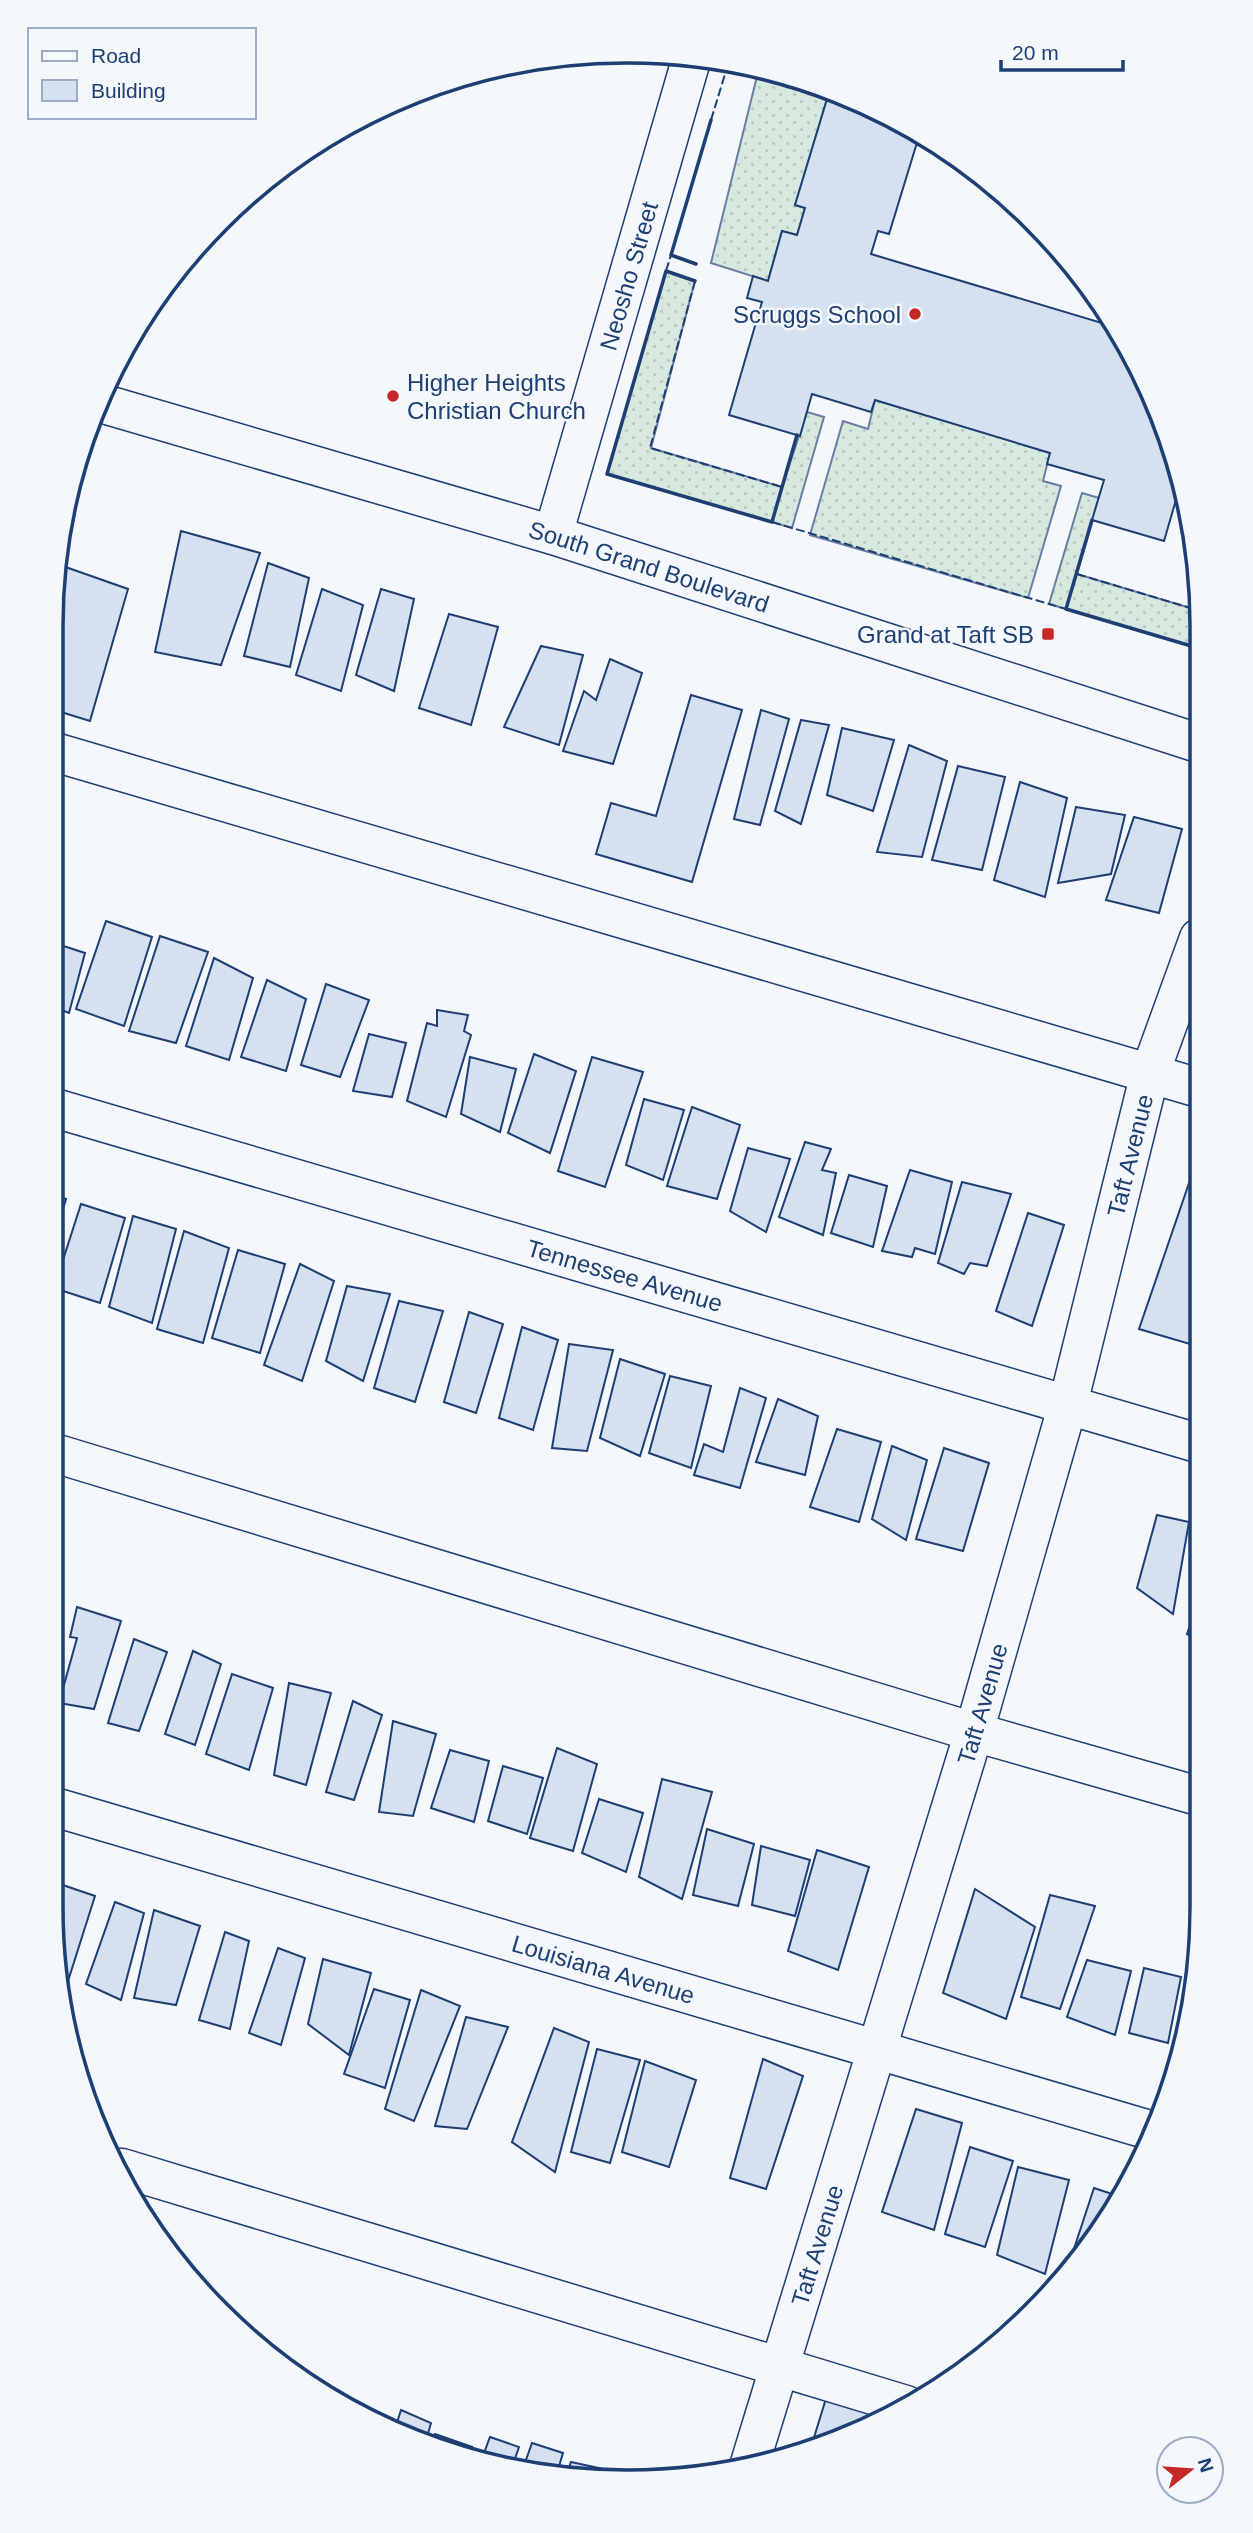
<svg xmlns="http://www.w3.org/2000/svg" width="1253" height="2533" font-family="Arial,sans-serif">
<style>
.grass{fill:url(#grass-dots);stroke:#687fa3;stroke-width:2}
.building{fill:#d5e0f0;stroke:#1d3f73;stroke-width:2}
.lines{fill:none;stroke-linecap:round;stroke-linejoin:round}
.minor-casing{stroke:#1d3f73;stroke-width:41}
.major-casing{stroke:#1d3f73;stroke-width:41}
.minor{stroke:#f4f7fb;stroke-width:38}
.major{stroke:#f4f7fb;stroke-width:38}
.fence{stroke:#1d3f73;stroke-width:2;stroke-dasharray:9 3.5;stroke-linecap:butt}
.wall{stroke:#1d3f73;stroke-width:3.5}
.poi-dot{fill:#c62828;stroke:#f4f7fb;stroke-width:2.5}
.labels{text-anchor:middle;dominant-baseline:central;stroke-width:5;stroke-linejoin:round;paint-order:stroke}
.street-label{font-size:24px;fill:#1d3f73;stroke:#f4f7fb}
.poi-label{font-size:24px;fill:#1d3f73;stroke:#f4f7fb;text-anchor:end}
.rim{fill:none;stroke:#1d3f73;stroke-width:3.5}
</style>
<defs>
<pattern id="grass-dots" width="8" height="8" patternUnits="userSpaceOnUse" patternTransform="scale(1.75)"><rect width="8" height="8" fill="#d7e8df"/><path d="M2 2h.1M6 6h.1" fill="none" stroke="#b8c8c3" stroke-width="1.8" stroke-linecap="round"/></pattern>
</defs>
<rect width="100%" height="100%" fill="#f4f7fb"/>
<g class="grass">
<polygon points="759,68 830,89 795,205 805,208 797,235 782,231 768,281 711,263"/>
<polygon points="666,271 695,281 651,448 782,487 807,412 824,417 792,528 607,474"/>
<polygon points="875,400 1050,453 1043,481 1061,486 1028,598 810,535 843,421 868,429"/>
<polygon points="1082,493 1099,498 1077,574 1197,610 1198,648 1049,604"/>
</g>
<g class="building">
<polygon points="830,89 847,95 919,136 889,234 878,231 871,254 1112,326 1158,406 1180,486 1164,541 1092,520 1104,480 1047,464 1050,453 875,400 871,412 812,394 800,436 729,415 762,302 747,298 753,276 768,281 782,231 797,235 805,208 795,205"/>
<polygon points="181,531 260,553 221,665 155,652"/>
<polygon points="268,563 309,578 290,667 244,656"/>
<polygon points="57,564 128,589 90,721 51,709 51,626"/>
<polygon points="322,589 363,605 341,691 296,675"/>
<polygon points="381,589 414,599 394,691 356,675"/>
<polygon points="449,614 498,627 471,725 419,708"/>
<polygon points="541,646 583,655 559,745 504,727"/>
<polygon points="610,659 642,673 613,764 563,751 584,691 596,700"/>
<polygon points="691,695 742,710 692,882 596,854 611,803 656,816"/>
<polygon points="761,710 789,719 760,825 734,819"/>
<polygon points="801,720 829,725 801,824 775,811"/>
<polygon points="842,728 894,740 873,811 827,795"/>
<polygon points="909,745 947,761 922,857 877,852"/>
<polygon points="958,766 1005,777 982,870 932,860"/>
<polygon points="1020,782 1067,798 1045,897 994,880"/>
<polygon points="1076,807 1125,815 1111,874 1058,883"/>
<polygon points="1134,817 1182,829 1159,913 1106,900"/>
<polygon points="106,921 152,937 124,1026 76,1009"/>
<polygon points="160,936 208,952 176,1043 129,1031"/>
<polygon points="51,942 85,953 69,1013 51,1006"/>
<polygon points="214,958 253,978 229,1060 186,1046"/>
<polygon points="267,980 306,999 286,1071 241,1057"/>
<polygon points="326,984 369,1000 340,1077 301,1065"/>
<polygon points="437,1010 468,1015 464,1031 471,1035 446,1117 407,1101 427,1023 437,1026"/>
<polygon points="369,1034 406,1043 392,1097 353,1091"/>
<polygon points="534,1054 576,1071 550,1153 508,1133"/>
<polygon points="470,1057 516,1069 500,1132 461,1114"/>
<polygon points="592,1057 643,1072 605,1187 558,1171"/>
<polygon points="644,1099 684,1110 663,1180 626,1165"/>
<polygon points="692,1107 740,1125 717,1199 667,1186"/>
<polygon points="805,1142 831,1149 822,1170 836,1173 823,1235 779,1217"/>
<polygon points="748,1148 790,1159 766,1232 730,1211"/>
<polygon points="1199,1154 1200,1347 1139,1329"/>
<polygon points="910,1170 952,1182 935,1254 915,1248 912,1257 882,1251"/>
<polygon points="849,1175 887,1186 873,1247 831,1233"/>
<polygon points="962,1182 1011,1194 987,1266 970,1263 964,1274 938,1263"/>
<polygon points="51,1194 66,1199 51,1251"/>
<polygon points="81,1204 125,1218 100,1303 54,1288"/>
<polygon points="1028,1213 1064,1225 1032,1326 996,1311"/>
<polygon points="133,1216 176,1229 152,1323 109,1307"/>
<polygon points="184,1231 229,1248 203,1343 157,1329"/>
<polygon points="238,1250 285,1264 260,1353 212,1338"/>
<polygon points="300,1264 334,1281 302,1381 264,1365"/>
<polygon points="347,1286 390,1294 363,1381 326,1361"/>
<polygon points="399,1301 443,1311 415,1402 374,1388"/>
<polygon points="469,1312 503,1324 476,1413 444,1402"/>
<polygon points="522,1327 558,1340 533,1430 499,1418"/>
<polygon points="569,1344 613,1350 587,1451 552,1448"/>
<polygon points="620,1359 665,1374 640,1456 600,1438"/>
<polygon points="670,1376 711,1386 691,1468 649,1453"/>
<polygon points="740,1388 766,1398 740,1488 694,1475 704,1444 723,1452"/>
<polygon points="778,1399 818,1416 805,1475 756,1462"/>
<polygon points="837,1429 881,1442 859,1522 810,1507"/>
<polygon points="892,1446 927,1460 906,1540 872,1519"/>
<polygon points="944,1448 989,1463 963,1551 916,1539"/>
<polygon points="1157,1515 1189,1522 1173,1614 1137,1588"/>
<polygon points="1201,1592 1201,1643 1187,1634"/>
<polygon points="77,1607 121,1621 94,1709 59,1703 77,1638 70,1637"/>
<polygon points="51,1615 61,1619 51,1651"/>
<polygon points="134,1639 167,1652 139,1731 108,1723"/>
<polygon points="193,1651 221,1664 195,1745 165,1734"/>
<polygon points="232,1674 273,1688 249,1770 206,1754"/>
<polygon points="289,1683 331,1693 306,1785 274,1775"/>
<polygon points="353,1701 382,1715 354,1800 326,1792"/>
<polygon points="393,1721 436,1734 413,1816 379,1812"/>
<polygon points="557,1748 597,1764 573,1851 530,1838"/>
<polygon points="450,1750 489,1761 474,1822 431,1808"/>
<polygon points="503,1766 543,1778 527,1834 488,1821"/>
<polygon points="662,1779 712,1792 682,1899 639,1877"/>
<polygon points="599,1799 643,1813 626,1872 582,1853"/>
<polygon points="707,1829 754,1844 738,1906 693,1895"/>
<polygon points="761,1846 810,1860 795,1916 752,1905"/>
<polygon points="817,1850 869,1867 838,1970 788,1951"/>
<polygon points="51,1881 95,1896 68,1981 63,1980 51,1906"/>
<polygon points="975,1889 1035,1927 1006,2019 943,1993"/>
<polygon points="1050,1895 1095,1906 1060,2009 1021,1997"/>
<polygon points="115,1902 144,1913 121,2000 86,1984"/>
<polygon points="154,1910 200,1926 176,2005 134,1998"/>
<polygon points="225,1932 249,1941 230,2029 199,2020"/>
<polygon points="278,1948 305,1958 281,2045 249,2033"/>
<polygon points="323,1959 371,1973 349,2055 308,2024"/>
<polygon points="1087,1960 1131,1971 1115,2035 1067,2017"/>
<polygon points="1196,1965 1191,2019 1183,2047 1177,2045"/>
<polygon points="1144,1968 1181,1977 1168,2043 1129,2033"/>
<polygon points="374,1989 410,2000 385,2088 344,2074"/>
<polygon points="421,1990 460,2006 414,2121 385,2109"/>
<polygon points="466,2017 508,2027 467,2129 435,2126"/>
<polygon points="554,2028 589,2042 555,2172 512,2142"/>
<polygon points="597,2049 640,2060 610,2163 571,2152"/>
<polygon points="763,2059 803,2076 766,2189 730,2178"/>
<polygon points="645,2061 696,2080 669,2167 622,2152"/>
<polygon points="916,2109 962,2123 934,2230 882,2212"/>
<polygon points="970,2147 1013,2161 985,2247 945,2234"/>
<polygon points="1018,2167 1069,2180 1045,2274 997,2255"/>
<polygon points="1094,2188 1121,2197 1105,2226 1065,2276"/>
<polygon points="828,2392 895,2413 882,2423 812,2444"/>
<polygon points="401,2410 431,2423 425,2444 394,2432"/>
<polygon points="435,2434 472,2447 469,2457 432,2446"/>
<polygon points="490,2437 519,2447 511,2470 481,2461"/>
<polygon points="532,2443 563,2453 557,2473 522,2471"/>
<polygon points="571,2462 608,2470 607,2474 567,2473"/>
</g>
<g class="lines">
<defs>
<g id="minor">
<path id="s1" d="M 553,535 L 692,57"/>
<polyline points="51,751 1199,1088"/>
<path id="s2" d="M 51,1107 L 1201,1444"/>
<polyline points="51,1452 974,1732 1202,1797"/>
<path id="s3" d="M 51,1806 L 1156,2132"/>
<polyline points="122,2168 906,2405"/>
<path id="s4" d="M 750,2463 L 974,1732 L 1068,1404 L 1150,1073 L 1199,938"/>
</g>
<g id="major">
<path id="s5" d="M 97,402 L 553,535 L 1198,743"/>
</g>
</defs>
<use href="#minor" class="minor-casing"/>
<use href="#major" class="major-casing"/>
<use href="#minor" class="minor"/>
<use href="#major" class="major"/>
<g class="fence">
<polyline points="711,120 729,61"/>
<polyline points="666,271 671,255"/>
<polyline points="695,281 650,448 782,487"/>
<polyline points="772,522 1066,609"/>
<polyline points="1077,574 1197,610"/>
</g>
<g class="wall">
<polyline points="696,264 671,255 711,120"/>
<polyline points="695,281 666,271 607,474 772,522 797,435"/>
<polyline points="1092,520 1066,609 1198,648"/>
</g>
</g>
<g class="poi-dot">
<circle cx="915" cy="314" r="7"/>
<circle cx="393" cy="396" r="7"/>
<rect x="1041" y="627" width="14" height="14" rx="3.5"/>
</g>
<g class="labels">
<g class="street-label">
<text stroke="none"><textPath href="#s1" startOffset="270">Neosho Street</textPath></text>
<text stroke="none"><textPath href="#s5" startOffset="576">South Grand Boulevard</textPath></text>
<text stroke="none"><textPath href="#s4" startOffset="1362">Taft Avenue</textPath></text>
<text stroke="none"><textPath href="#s2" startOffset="598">Tennessee Avenue</textPath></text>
<text stroke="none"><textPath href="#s4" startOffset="794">Taft Avenue</textPath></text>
<text stroke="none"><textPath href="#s3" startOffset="576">Louisiana Avenue</textPath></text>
<text stroke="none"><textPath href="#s4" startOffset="228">Taft Avenue</textPath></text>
</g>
<g class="poi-label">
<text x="901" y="314">Scruggs School</text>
<text x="407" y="382" text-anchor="start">Higher Heights<tspan x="407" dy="28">Christian Church</tspan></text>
<text x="1034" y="634">Grand at Taft SB</text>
</g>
</g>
<path d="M0 0H1253V2533H0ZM626 63H627A563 563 0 0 1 1190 626V1907A563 563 0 0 1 627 2470H626A563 563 0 0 1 63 1907V626A563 563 0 0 1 626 63Z" fill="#f4f7fb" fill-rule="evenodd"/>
<path class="rim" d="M626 63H627A563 563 0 0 1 1190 626V1907A563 563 0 0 1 627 2470H626A563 563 0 0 1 63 1907V626A563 563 0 0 1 626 63Z"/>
<rect x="28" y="28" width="228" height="91" fill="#f4f7fb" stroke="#9eadc5" stroke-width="2"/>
<rect x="42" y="51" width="35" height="10" fill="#f4f7fb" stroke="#9eadc5" stroke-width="2"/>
<text x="91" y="63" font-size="21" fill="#1d3f73">Road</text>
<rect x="42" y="80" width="35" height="21" fill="#d5e0f0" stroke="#9eadc5" stroke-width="2"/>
<text x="91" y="98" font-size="21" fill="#1d3f73">Building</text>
<g transform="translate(1190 2470) rotate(73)"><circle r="33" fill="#f4f7fb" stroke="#9eadc5" stroke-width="2"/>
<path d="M0-5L12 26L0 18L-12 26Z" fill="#c62828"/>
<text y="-10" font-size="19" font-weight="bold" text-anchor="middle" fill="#1d3f73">N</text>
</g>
<path d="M1001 60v10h122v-10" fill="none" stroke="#1d3f73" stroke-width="3.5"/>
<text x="1012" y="60" font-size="21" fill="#1d3f73" stroke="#f4f7fb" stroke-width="5" paint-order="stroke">20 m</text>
</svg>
